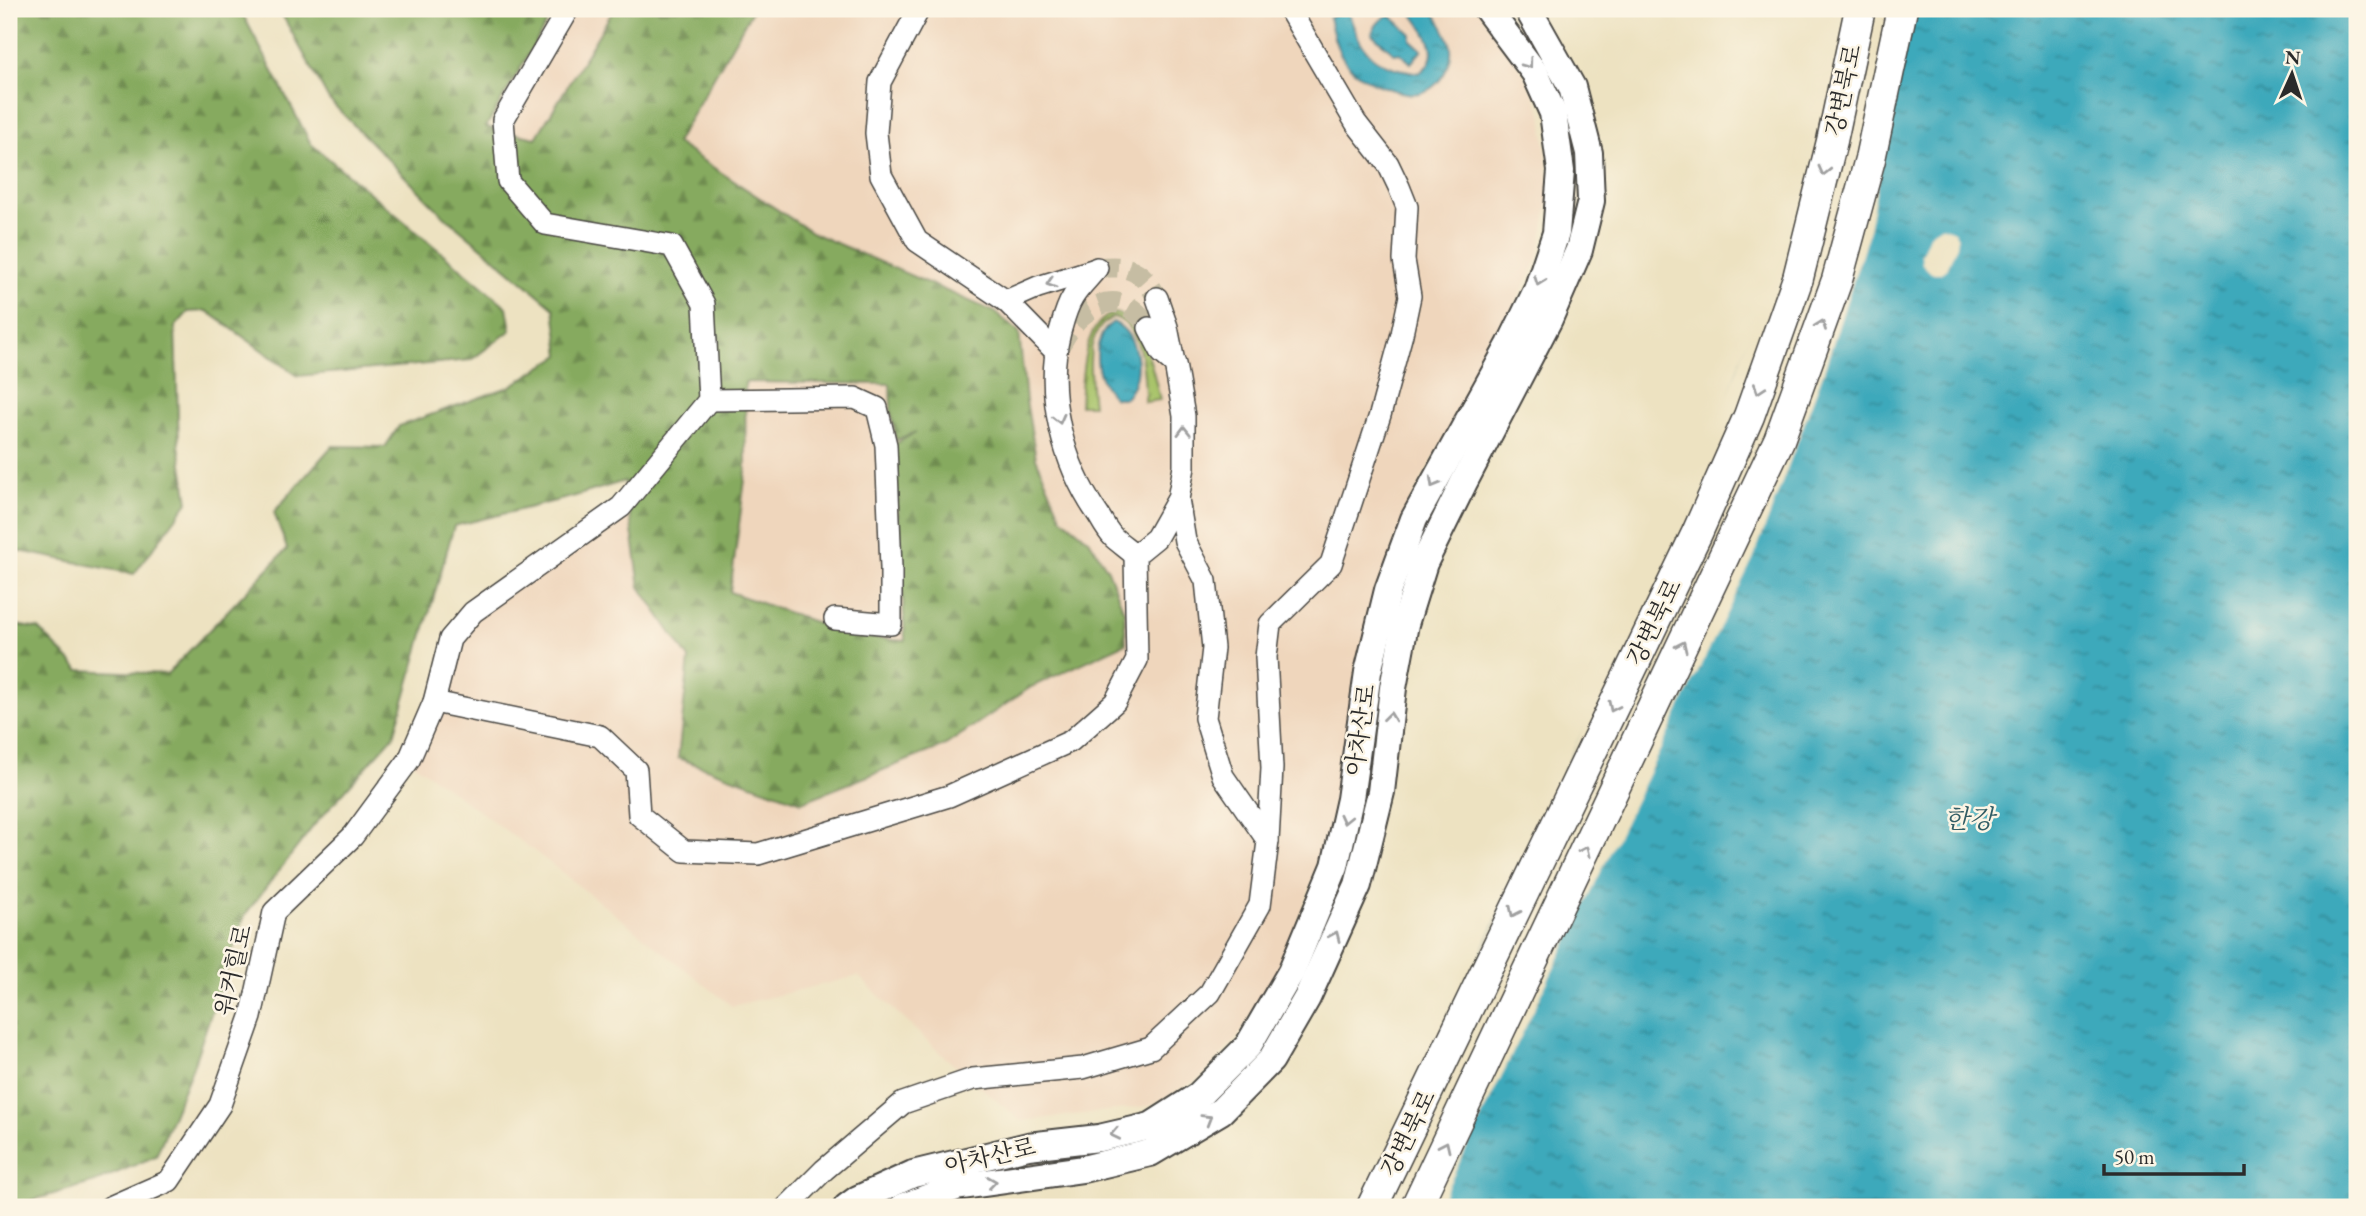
<svg xmlns="http://www.w3.org/2000/svg" width="2366" height="1216" font-family="'EB Garamond','Noto Serif KR',serif">
<style>
.built{fill:#efd6bc}
.grass{fill:url(#grass-tufts);stroke:#6a784b;stroke-width:2}
.forest{fill:url(#forest-firs);stroke:#586a45;stroke-width:2;fill-rule:evenodd}
.water{fill:url(#water-ripples);stroke:#346a73;stroke-width:2}
.pier{fill:#ede2c1}
.lines{fill:none;stroke-linecap:round;stroke-linejoin:round}
.minor-tunnel{stroke:#c6bda3;stroke-width:21;stroke-dasharray:21 10;stroke-linecap:butt}
.minor-casing{stroke:#484642;stroke-width:24}
.major-casing{stroke:#484642;stroke-width:30}
.highway-casing{stroke:#484642;stroke-width:33}
.minor{stroke:#fff;stroke-width:21}
.major{stroke:#fff;stroke-width:26}
.highway{stroke:#fff;stroke-width:30}
.oneway{stroke:#a0a0a0}
.labels{text-anchor:middle;dominant-baseline:central;stroke-width:5;stroke-linejoin:round;paint-order:stroke}
.street-label{font-size:24px;fill:#2b2b2b;stroke:#fcf5e5}
.water-label{font-size:26px;font-style:italic;fill:#325d65;stroke:#fcf5e5}
</style>
<defs>
<pattern id="grass-tufts" width="24" height="20" patternUnits="userSpaceOnUse" patternTransform="scale(1.75)"><rect width="24" height="20" fill="#a9c46b"/><path d="M3 7l-1-3M5 7V3M7 7l1-3M15 17l-1-3M17 17v-4M19 17l1-3" fill="none" stroke="#8a9f58"/></pattern>
<pattern id="forest-firs" width="22" height="20" patternUnits="userSpaceOnUse" patternTransform="scale(1.75)"><rect width="22" height="20" fill="#86aa5f"/><path d="M5 1l3.5 6h-7zM16 11l3.5 6h-7z" fill="#6e8b4f"/></pattern>
<pattern id="water-ripples" width="26" height="14" patternUnits="userSpaceOnUse" patternTransform="scale(1.75)"><rect width="26" height="14" fill="#3ca9bb"/><path d="M2 4q2-2 4 0t4 0M15 11q2-2 4 0t4 0" fill="none" stroke="#338a98"/></pattern>
</defs>
<rect width="100%" height="100%" fill="#fcf5e5"/>
<filter id="ink" filterUnits="userSpaceOnUse"><feTurbulence type="fractalNoise" baseFrequency=".0143" numOctaves="2"/><feDisplacementMap in="SourceGraphic" scale="14" xChannelSelector="R" yChannelSelector="G"/><feConvolveMatrix kernelMatrix="1 2 1 2 8 2 1 2 1" color-interpolation-filters="sRGB"/></filter>
<filter id="wash" filterUnits="userSpaceOnUse"><feTurbulence type="fractalNoise" baseFrequency=".00686" numOctaves="4" result="noise"/><feDisplacementMap in="SourceGraphic" scale="28" xChannelSelector="R" yChannelSelector="G"/><feGaussianBlur stdDeviation="1.57" result="paint"/><feColorMatrix in="noise" values="0 0 0 0 0 0 0 0 0 0 0 0 0 0 0 0 0 1.4 0 .05"/><feComposite in="paint" operator="in"/></filter>
<g filter="url(#wash)">
<rect width="100%" height="100%" fill="#ede2c1"/>
<polygon class="built" points="568,9 1477,9 1524,74 1542,113 1550,194 1538,260 1405,512 1358,662 1331,832 1280,968 1238,1037 1202,1077 1150,1106 1021,1121 940,1053 858,976 732,1006 537,853 409,760 450,639 616,511 709,400 545,224 503,120"/>
<path class="grass" d="M 1114,313 C 1144,319 1154,374 1160,400 L 1145,402 C 1145,377 1143,324 1113,317 C 1082,332 1090,377 1093,405 L 1080,405 C 1082,377 1082,323 1114,313 Z"/>
<g class="forest">
<polygon points="9,9 240,9 311,144 507,307 511,330 471,360 298,376 207,311 188,312 175,327 179,445 188,502 134,574 9,549"/>
<path d="M 279,9 L 555,9 L 486,127 L 536,138 L 614,9 L 753,9 L 676,143 L 813,233 L 995,312 L 1019,332 L 1026,401 L 1036,458 L 1061,517 L 1089,540 L 1108,570 L 1124,611 L 1126,643 L 1031,687 L 944,746 L 802,802 L 678,758 L 689,659 L 640,587 L 625,481 L 572,497 L 454,526 L 394,736 L 315,824 L 245,915 L 192,1069 L 156,1156 L 95,1182 L 9,1207 L 9,624 L 39,629 L 79,670 L 167,674 L 287,549 L 274,512 L 332,446 L 385,447 L 399,426 L 509,387 L 560,355 L 554,308 L 442,214 L 329,100 ZM 745,382 L 890,384 L 891,411 L 896,440 L 916,432 L 892,446 L 900,538 L 905,641 L 854,636 L 730,592 L 746,472 Z"/>
</g>
<g class="water">
<path d="M 1409,9 L 1432,9 C 1438,20 1446,30 1450,43 C 1453,53 1450,65 1444,74 C 1427,102 1403,95 1377,84 C 1365,79 1350,70 1343,58 C 1335,46 1332,30 1329,17 L 1348,11 C 1363,56 1372,65 1419,73 C 1447,54 1423,29 1409,9 Z"/>
<polygon points="1842,9 2357,9 2357,1207 1366,1207 1704,465 1775,266"/>
<path d="M 1390,15 L 1411,34 L 1411,40 L 1422,50 L 1411,63 L 1400,53 L 1395,54 L 1372,34 C 1373,27 1382,17 1390,15 Z"/>
<path d="M 1113,322 C 1140,334 1144,378 1125,398 L 1115,398 C 1094,381 1089,338 1113,322 Z"/>
</g>
<g class="pier">
<polygon points="1838,9 1914,9 1894,96 1868,235 1824,371 1754,557 1438,1207 1362,1207 1504,904 1573,751 1632,610 1701,464 1737,370 1772,265"/>
<polygon points="1941,226 1954,231 1958,238 1957,245 1947,269 1941,273 1931,273 1922,264 1921,255 1930,233"/>
</g>
</g>
<g filter="url(#ink)">
<g class="lines">
<g class="minor-tunnel">
<path d="M 1097,268 C 1128,264 1143,270 1157,298"/>
<path d="M 1057,349 C 1064,339 1071,325 1080,317 C 1107,294 1131,299 1149,328"/>
</g>
<defs>
<g id="minor">
<polyline points="919,9 880,82 876,133 881,175 917,241 1006,301 1055,351"/>
<path d="M 1097,268 C 1089,278 1079,287 1073,297 C 1066,308 1063,321 1060,332 C 1044,394 1063,465 1099,516 C 1103,523 1108,532 1114,538 C 1121,544 1128,549 1135,555 L 1156,538 L 1178,499"/>
<polyline points="1157,298 1167,327 1174,362"/>
<polyline points="1006,301 1038,287 1096,269"/>
<polyline points="709,400 855,398 877,408 886,445 891,568 891,624 835,619"/>
<polyline points="434,702 600,736 636,770 639,815 684,851 758,854 949,796 1071,741 1115,702 1137,660 1135,555"/>
<polyline points="1268,841 1272,768 1266,657 1270,624 1331,564 1380,415 1402,334 1410,296 1404,260 1407,207 1399,187 1388,164 1356,123 1289,9"/>
<polyline points="110,1207 169,1181 220,1105 251,1017 274,912 353,836 409,760 434,702 450,639 473,612 621,507 709,400 704,304 672,246 545,224 508,181 503,120 568,9"/>
<polyline points="787,1207 824,1170 903,1103 973,1079 1083,1068 1151,1048 1210,993 1260,905 1268,841 1223,776 1205,718 1213,648 1206,581 1185,541 1178,499 1184,467 1184,416 1175,364 1162,353 1149,328"/>
</g>
<g id="major">
<polyline points="847,1207 858,1199 913,1174 1028,1146 1099,1138 1151,1126 1198,1096 1248,1046 1291,972 1335,866 1350,799 1368,672 1388,590 1414,519 1510,345 1537,290 1556,233 1561,171 1553,113 1535,73 1487,9"/>
<polyline points="903,1207 956,1187 1083,1169 1150,1153 1221,1111 1271,1060 1307,998 1358,885 1381,792 1393,688 1405,624 1424,563 1464,482 1549,319 1579,250 1591,201 1589,153 1572,87 1528,9"/>
</g>
<g id="highway">
<polyline points="1372,1207 1697,533 1749,416 1798,278 1832,141 1860,9"/>
<polyline points="1416,1207 1779,440 1837,280 1870,159 1902,9"/>
</g>
</defs>
<use href="#minor" class="minor-casing"/>
<use href="#major" class="major-casing"/>
<use href="#highway" class="highway-casing"/>
<use href="#minor" class="minor"/>
<use href="#major" class="major"/>
<use href="#highway" class="highway"/>
</g>
<defs><path id="oneway-chevron" d="M-2-3.5L2.5 0L-2 3.5" fill="none" stroke-width="1.6" stroke-linecap="round" stroke-linejoin="round" transform="scale(1.75)"/></defs>
<g class="oneway">
<use href="#oneway-chevron" transform="translate(1528 64) rotate(53)"/>
<use href="#oneway-chevron" transform="translate(1824 171) rotate(104)"/>
<use href="#oneway-chevron" transform="translate(1539 281) rotate(110)"/>
<use href="#oneway-chevron" transform="translate(1051 283) rotate(162)"/>
<use href="#oneway-chevron" transform="translate(1821 325) rotate(-70)"/>
<use href="#oneway-chevron" transform="translate(1759 389) rotate(109)"/>
<use href="#oneway-chevron" transform="translate(1059 419) rotate(76)"/>
<use href="#oneway-chevron" transform="translate(1184 431) rotate(-91)"/>
<use href="#oneway-chevron" transform="translate(1434 483) rotate(119)"/>
<use href="#oneway-chevron" transform="translate(1682 646) rotate(-65)"/>
<use href="#oneway-chevron" transform="translate(1613 707) rotate(116)"/>
<use href="#oneway-chevron" transform="translate(1390 717) rotate(-83)"/>
<use href="#oneway-chevron" transform="translate(1345 819) rotate(103)"/>
<use href="#oneway-chevron" transform="translate(1585 851) rotate(-65)"/>
<use href="#oneway-chevron" transform="translate(1514 912) rotate(116)"/>
<use href="#oneway-chevron" transform="translate(1335 936) rotate(-66)"/>
<use href="#oneway-chevron" transform="translate(1207 1119) rotate(-31)"/>
<use href="#oneway-chevron" transform="translate(1115 1134) rotate(168)"/>
<use href="#oneway-chevron" transform="translate(1445 1146) rotate(-65)"/>
<use href="#oneway-chevron" transform="translate(992 1182) rotate(-8)"/>
</g>
</g>
<g class="labels">
<g class="street-label">
<text transform="translate(1843 90) rotate(-78)">강변북로</text>
<text transform="translate(1654 622) rotate(-64)">강변북로</text>
<text transform="translate(1360 730) rotate(-82)">아차산로</text>
<text transform="translate(233 970) rotate(-77)">워커힐로</text>
<text transform="translate(1408 1133) rotate(-64)">강변북로</text>
<text transform="translate(990 1156) rotate(-13)">아차산로</text>
</g>
<g class="water-label">
<text x="1969" y="819">한강</text>
</g>
</g>
<rect width="2366" height="1216" fill="none" stroke="#fcf5e5" stroke-width="35"/>
<g transform="translate(2292 74) rotate(3)" stroke="#fcf5e5" stroke-width="5" paint-order="stroke">
<path d="M0-5L12 26L0 18L-12 26Z" fill="#2b2b2b"/>
<text y="-10" font-size="19" font-weight="bold" text-anchor="middle" fill="#2b2b2b">N</text>
</g>
<path d="M2104 1164v10h140v-10" fill="none" stroke="#2b2b2b" stroke-width="3.5"/>
<text x="2114" y="1164" font-size="21" fill="#2b2b2b" stroke="#fcf5e5" stroke-width="5" paint-order="stroke">50 m</text>
</svg>
